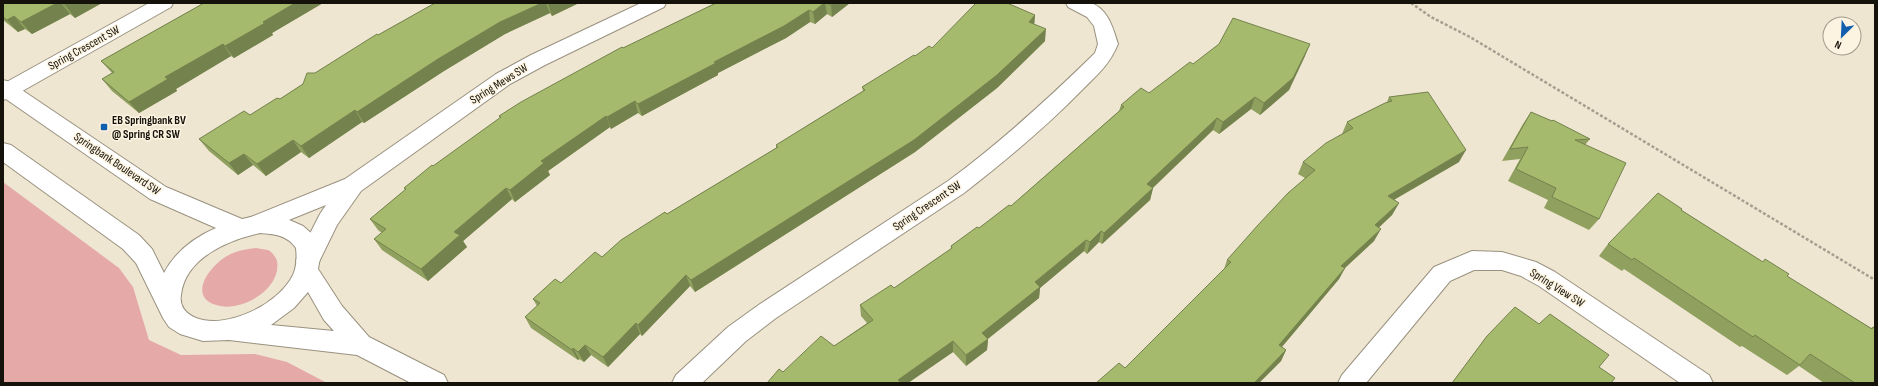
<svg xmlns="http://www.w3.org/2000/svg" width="1878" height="386" font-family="'Sofia Sans Condensed',sans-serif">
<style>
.green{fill:#e5a9a7}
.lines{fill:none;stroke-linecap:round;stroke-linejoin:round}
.street-casing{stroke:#99917f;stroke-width:2}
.secondary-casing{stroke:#99917f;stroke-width:2}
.path{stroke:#a69f90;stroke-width:2.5;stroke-dasharray:3 2;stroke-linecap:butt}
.street{fill:#fff;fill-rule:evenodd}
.secondary{fill:#fff;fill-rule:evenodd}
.wall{fill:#8fa05f}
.shaded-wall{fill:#74824d}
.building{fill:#a6ba6e;stroke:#74824d}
.poi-dot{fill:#125fae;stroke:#fcf3e0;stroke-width:1.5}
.labels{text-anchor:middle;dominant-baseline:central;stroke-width:3;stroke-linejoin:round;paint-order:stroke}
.street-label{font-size:12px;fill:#15120b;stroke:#fcf3e0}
.poi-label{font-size:12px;font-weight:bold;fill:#15120b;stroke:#fcf3e0;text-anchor:start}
</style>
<rect width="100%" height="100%" fill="#efe6d2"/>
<g class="green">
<polygon points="3,182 119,268 133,287 149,340 181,355 255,354 287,362 327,383 3,383"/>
<path d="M 256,248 C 259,249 264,249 268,250 C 272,252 276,257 277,261 C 282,288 244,311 220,306 C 186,299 208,267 227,256 C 236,251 245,249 256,248 Z"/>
</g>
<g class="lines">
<defs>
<g id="street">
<polygon points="149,3 173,3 171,7 10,98 3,100 3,84"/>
<polygon points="641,3 666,3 664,7 545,65 510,84 361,191 337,225 316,268 308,270 300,268 296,261 320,214 326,205 254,234 246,231 243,225 246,219 345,179 496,74 531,55"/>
<path d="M 1066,3 C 1073,3 1084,1 1091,3 C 1108,9 1113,28 1118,44 C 1110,64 1097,75 1082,90 C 1046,127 1005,161 964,193 L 776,318 L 746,341 L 702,383 L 672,383 L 676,375 L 728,327 L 760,304 L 948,181 C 1001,142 1048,99 1095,53 L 1098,44 L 1094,26 L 1087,17 L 1068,7 Z"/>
<polygon points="1472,251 1502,252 1536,262 1555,272 1709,375 1713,383 1680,383 1539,286 1521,276 1502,270 1474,270 1450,281 1366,383 1338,383 1342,375 1434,267"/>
</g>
<path id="secondary" d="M 3,80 L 10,82 L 166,187 L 242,219 L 260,215 L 273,216 L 287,219 L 303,226 L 311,233 L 319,248 L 320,257 L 318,269 L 342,306 L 369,337 L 444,375 L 448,383 L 411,383 L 357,355 L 229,340 L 203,341 L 180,334 L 169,327 L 163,318 L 136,263 L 123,249 L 3,162 L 3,143 L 11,145 L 139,235 L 152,249 L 164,273 C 175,252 195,237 216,228 L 150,199 L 3,97 ZM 260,233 C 274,234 287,235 296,248 C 297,257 297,266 293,275 C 279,304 227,330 196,318 C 186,314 179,306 181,295 C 185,258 228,240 260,233 ZM 308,292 L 324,320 L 334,331 L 271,325 L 294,308 Z"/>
</defs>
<use href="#street" class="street-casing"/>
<use href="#secondary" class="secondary-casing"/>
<polyline class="path" points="1411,3 1431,17 1470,37 1875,280"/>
<use href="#street" class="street"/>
<use href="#secondary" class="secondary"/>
</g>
<g class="wall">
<polygon points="3,3 102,3 75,18 70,14 32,34 25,29 18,32 3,20"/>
<polygon points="204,3 323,3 272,33 273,35 234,58 231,56 176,89 177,91 139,113 112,91 102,79 112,73 101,61"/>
<polygon points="435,3 579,3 552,16 550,13 505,34 444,71 364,123 362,122 309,158 301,152 266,176 253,165 238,175 209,151 199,139 250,115 280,99 303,84 315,73 378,35"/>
<polygon points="716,3 850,3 832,17 827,14 815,24 810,22 786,38 718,73 718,75 642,116 638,113 611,129 610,127 548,171 550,175 515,202 512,199 463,241 467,247 428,281 382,250 374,239 382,233 378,230 370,219 405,190 404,188 500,118 499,116 623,48"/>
<polygon points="1035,15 1034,24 1045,41 997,88 915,152 695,292 690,286 642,336 640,334 608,367 591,355 584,362 579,359 578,360 531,328 525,317 537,306 533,299 561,283 667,214 776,148 776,145 863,91 862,87 915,56 932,48"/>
<polygon points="1305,56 1289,90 1260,115 1251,109 1219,134 1213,130 1153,188 1150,200 1102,244 1099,242 1087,254 1084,251 1040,288 1039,298 988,339 987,350 966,366 953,352 908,383 767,383 783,372 834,346 867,323 861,316 860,305 894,288 951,249 951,246 979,228 1011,206 1119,111 1121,105 1149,93 1193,64"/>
<polygon points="1389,97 1459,162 1394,200 1399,203 1392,215 1378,228 1374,241 1345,268 1339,279 1282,347 1286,350 1281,361 1259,383 1096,383 1125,368 1224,269 1227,260 1305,178 1298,174 1303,162 1342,134 1347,122 1387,102"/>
<polygon points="1531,112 1590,139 1585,145 1599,219 1589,230 1544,208 1548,200 1508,181 1520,159 1502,161 1523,124"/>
<polygon points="1681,210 1762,262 1871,328 1873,327 1875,383 1824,383 1799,366 1787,375 1742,346 1740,347 1624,269 1622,271 1599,256 1608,244"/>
<polygon points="1539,324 1599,367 1611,383 1452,383 1487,336"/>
</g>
<g class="shaded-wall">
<polygon points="57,3 61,3 70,14 32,34 21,22"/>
<polygon points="69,3 102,3 75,18 65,5"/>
<polygon points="295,3 323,3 272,33 273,35 234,58 225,46 263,22"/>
<polygon points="542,3 546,3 550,13 505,34 444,71 364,123 357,112 438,59 500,22"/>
<polygon points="549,3 579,3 552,16 548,4"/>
<polygon points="824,3 825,3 827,14 815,24 813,12"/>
<polygon points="834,3 850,3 832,17 831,5"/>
<polygon points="809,10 810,22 786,38 718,73 718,75 642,116 638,104"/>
<polygon points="1035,15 1034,27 1029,22"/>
<polygon points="14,16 25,29 18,32 7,20"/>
<polygon points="1046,29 1045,41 997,88 915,152 695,292 691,280"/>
<polygon points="223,44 231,56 176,89 177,91 139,113 129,102 165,77"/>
<polygon points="1310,44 1305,56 1289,90 1260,115 1264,103"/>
<polygon points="1255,97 1251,109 1219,134 1223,122"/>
<polygon points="635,101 638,113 611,129 607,117"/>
<polygon points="355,110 362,122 309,158 301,146"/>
<polygon points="606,116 610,127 548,171 550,175 515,202 510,190 541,161"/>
<polygon points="1217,118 1213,130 1144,196 1147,184"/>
<polygon points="293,140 301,152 266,176 257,164"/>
<polygon points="1466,150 1459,162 1381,207 1388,196"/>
<polygon points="244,154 253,165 238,175 229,163"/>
<polygon points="506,188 512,199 463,241 467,247 428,281 421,269 454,232"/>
<polygon points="1153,188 1150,200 1102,244 1104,233"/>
<polygon points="1399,203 1392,215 1369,237 1375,225"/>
<polygon points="1381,229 1374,241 1335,277 1341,266"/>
<polygon points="1101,231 1099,242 1087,254 1090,242"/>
<polygon points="1086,240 1084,251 1040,288 1039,298 981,344 982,333 1035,282"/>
<polygon points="1345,268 1339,279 1274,356 1279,345"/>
<polygon points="686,275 690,286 642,336 638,325"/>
<polygon points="636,323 640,334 608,367 603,357"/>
<polygon points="988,339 987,350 966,366 966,355"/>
<polygon points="953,341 953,352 908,383 898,383 898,380"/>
<polygon points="585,345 591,355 584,362 578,352"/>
<polygon points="573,348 579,359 578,360 572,350"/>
<polygon points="1286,350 1281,361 1259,383 1254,383"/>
</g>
<g class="building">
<polygon points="3,3 57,3 21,22 14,16 7,20 3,17"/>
<polygon points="62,3 69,3 65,5"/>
<polygon points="204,3 295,3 263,22 265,23 225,46 223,44 165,77 168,79 129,102 102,79 114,72 101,61"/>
<polygon points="435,3 542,3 500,22 438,59 357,112 355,110 301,146 293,140 257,164 244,154 229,163 199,139 244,111 250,115 277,98 280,99 303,84 307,73 315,73 377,34 378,35"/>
<polygon points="716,3 824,3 813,12 809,10 784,26 714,62 716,63 638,104 635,101 607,117 606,116 541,161 544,163 510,190 506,188 454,232 460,235 421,269 374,239 386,229 370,219 406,189 404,188 432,165 433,166 501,117 499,116 521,102 622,47 623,48"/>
<polygon points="827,3 834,3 831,5"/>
<polygon points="976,3 1007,3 1035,15 1029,22 1046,29 997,75 914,140 691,280 686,275 638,325 636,323 603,357 585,345 578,352 573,348 572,350 525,317 540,303 533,299 555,279 561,283 595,252 602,257 621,240 665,212 667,214 778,147 776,145 865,90 862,87 914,55 915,56 929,46 932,48"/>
<polygon points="1233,18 1310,44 1293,78 1264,103 1255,97 1223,122 1217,118 1147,184 1153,188 1104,233 1101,231 1090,242 1086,240 1035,282 1040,287 982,333 988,339 966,355 953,341 898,380 902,383 767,383 779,369 783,372 821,336 834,346 873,320 860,305 891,285 894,288 952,248 951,246 977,227 979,228 1009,205 1011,206 1124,107 1121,105 1141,88 1149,93 1190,62 1193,64 1219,44"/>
<polygon points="1428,92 1466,150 1388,196 1399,203 1375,225 1381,229 1341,266 1345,268 1279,345 1286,350 1254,383 1096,383 1119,363 1125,368 1231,262 1227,260 1258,225 1288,193 1315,170 1303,162 1326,143 1353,128 1347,122 1385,103 1392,101 1389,97"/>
<polygon points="1531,112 1552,121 1553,120 1590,139 1575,140 1626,163 1599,219 1552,197 1556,188 1516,169 1528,147 1510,149"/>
<polygon points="1658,193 1682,209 1681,210 1763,262 1765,259 1789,274 1787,276 1872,329 1873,327 1875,328 1875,383 1855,383 1810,354 1800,365 1755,335 1753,337 1634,258 1632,260 1608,244"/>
<polygon points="1515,307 1539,324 1550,314 1609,355 1599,367 1615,378 1611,383 1452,383 1487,336"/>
</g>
<rect class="poi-dot" x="100" y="123" width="8" height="8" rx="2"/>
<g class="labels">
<g class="street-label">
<text transform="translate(84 48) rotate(-29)">Spring Crescent SW</text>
<text transform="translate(499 84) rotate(-32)">Spring Mews SW</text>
<text transform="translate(117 164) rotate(34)">Springbank Boulevard SW</text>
<text transform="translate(927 206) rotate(-34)">Spring Crescent SW</text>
<text transform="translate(1557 288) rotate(32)">Spring View SW</text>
</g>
<g class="poi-label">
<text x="112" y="120">EB Springbank BV<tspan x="112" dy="14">@ Spring CR SW</tspan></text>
</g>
</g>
<rect width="1878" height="386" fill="none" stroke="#15120b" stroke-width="8"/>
<g transform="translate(1842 36) rotate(204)"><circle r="19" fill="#fcf3e0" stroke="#a0998b"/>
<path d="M0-3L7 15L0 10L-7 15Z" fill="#125fae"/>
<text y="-6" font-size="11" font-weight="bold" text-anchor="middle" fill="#15120b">N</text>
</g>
</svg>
